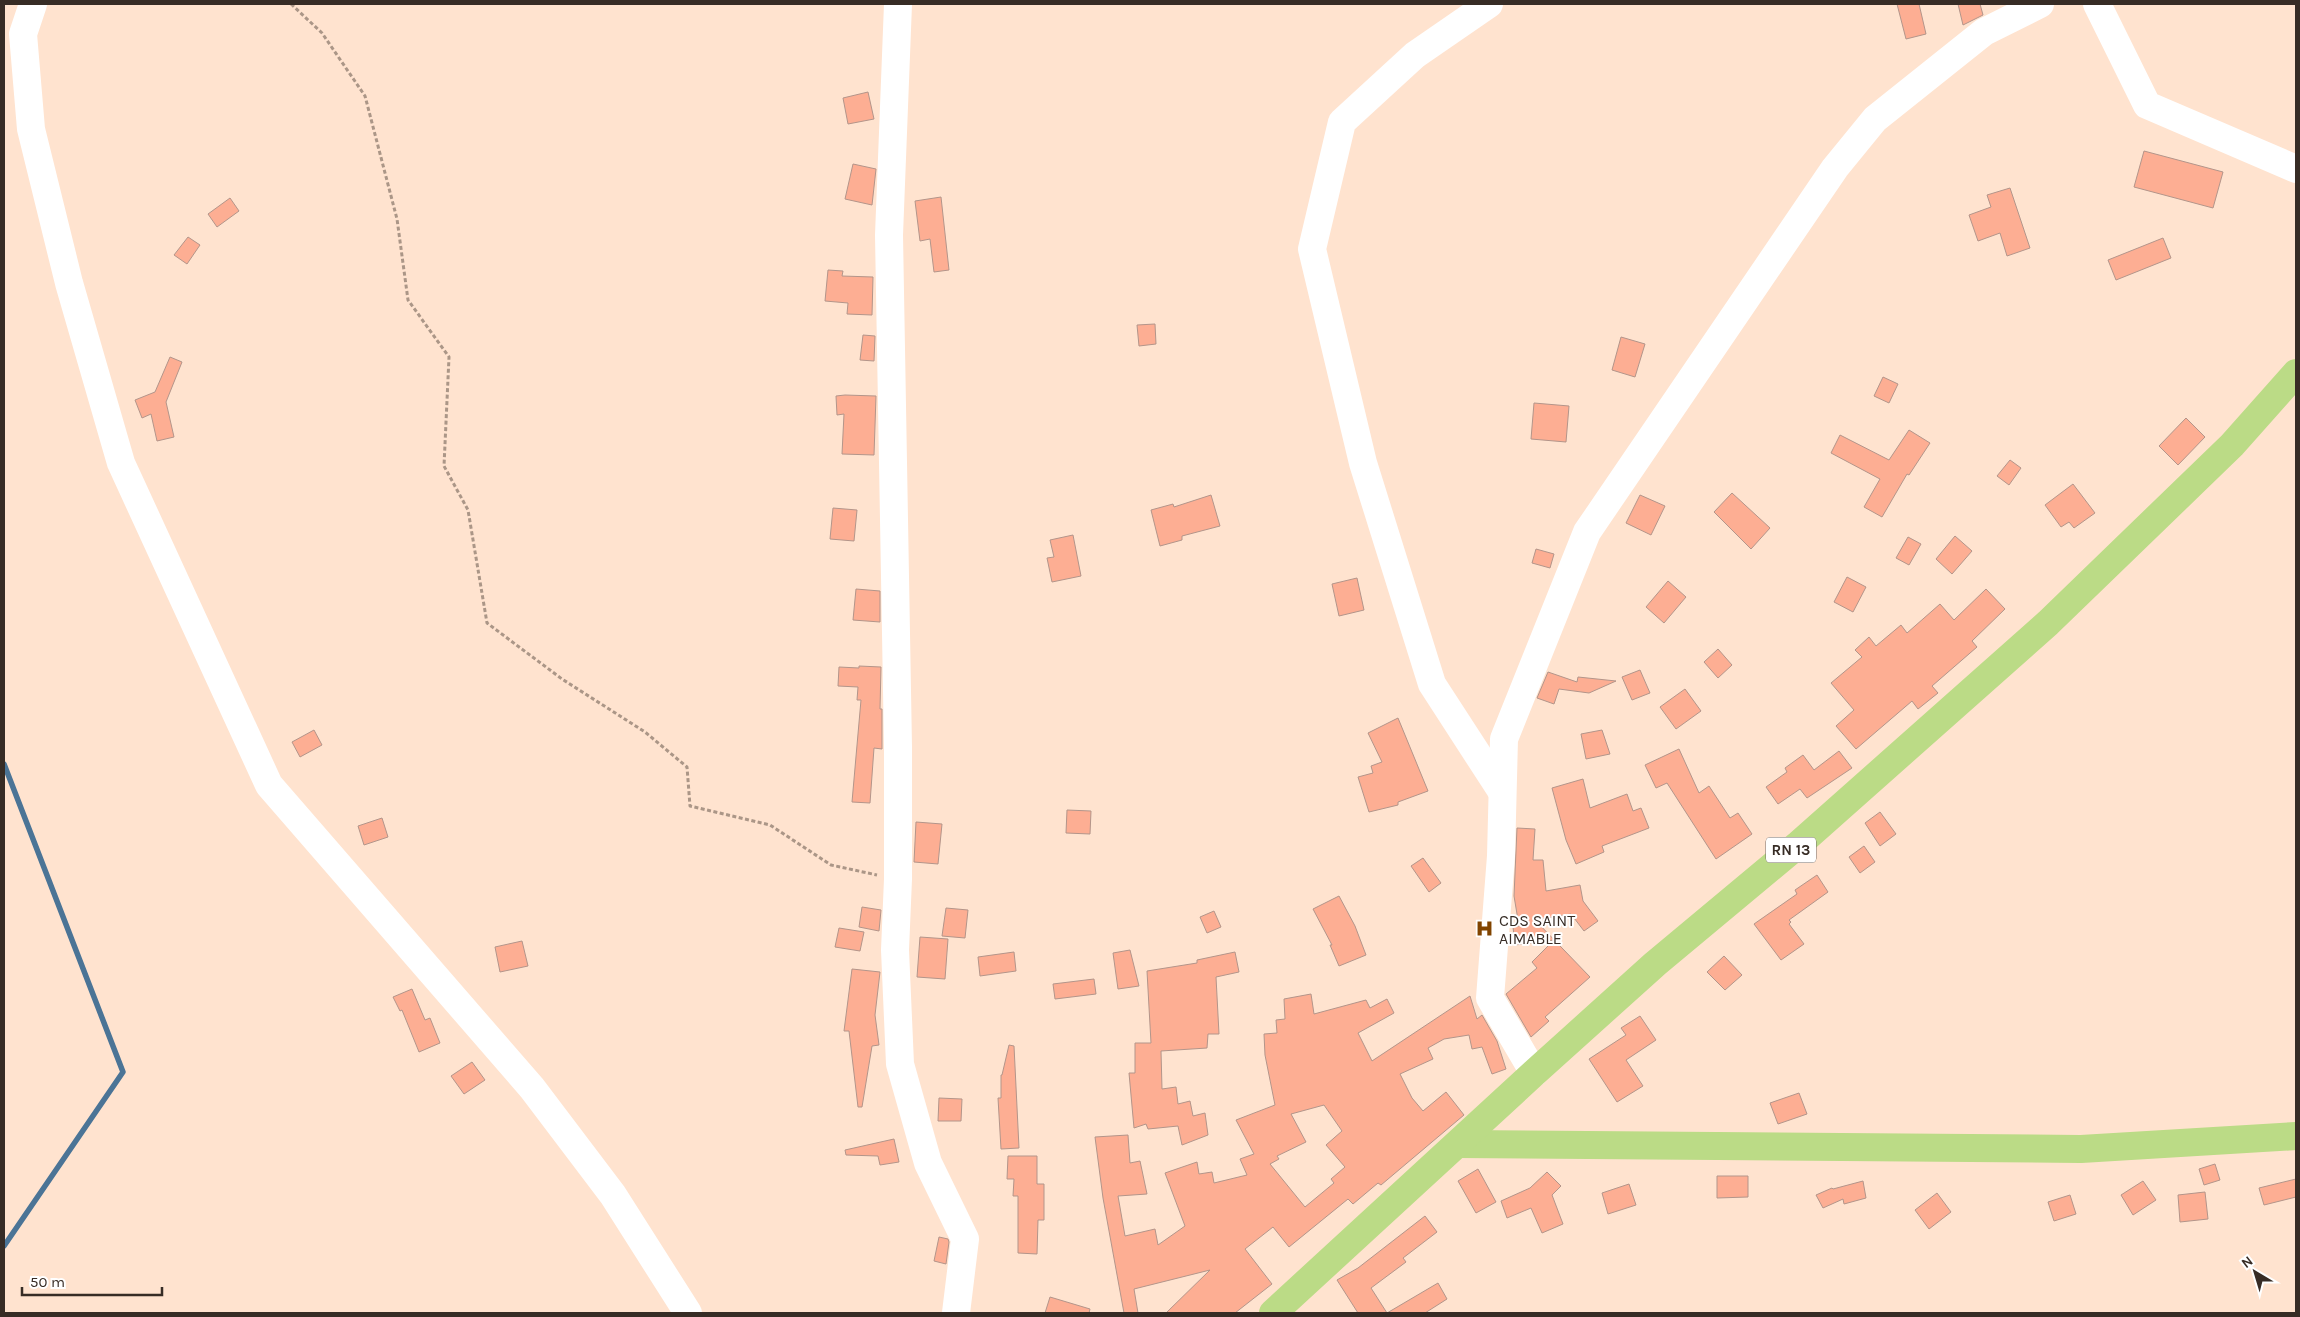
<svg xmlns="http://www.w3.org/2000/svg" width="2300" height="1317" font-family="Karla,sans-serif">
<style>
.lines{fill:none;stroke-linecap:round;stroke-linejoin:round}
.stream{stroke:#4b7496;stroke-width:5.5}
.building{fill:#fdae93;stroke:#b3958a;fill-rule:evenodd}
.path{stroke:#ab9687;stroke-width:3;stroke-dasharray:4 2.5;stroke-linecap:butt}
.minor{stroke:#fff;stroke-width:28}
.major{stroke:#bbdb86;stroke-width:28}
.labels{text-anchor:middle;dominant-baseline:central;stroke-width:4;stroke-linejoin:round;paint-order:stroke}
.shield{fill:#fff;stroke:#736b66;stroke-width:1}
.shield-label{font-size:15px;font-weight:bold;fill:#372c25}
.poi-label{font-size:16px;fill:#372c25;stroke:#fff;text-anchor:start}
</style>
<rect width="100%" height="100%" fill="#ffe3cf"/>
<g class="lines">
<polyline class="stream" points="4,764 123,1072 4,1246"/>
</g>
<g class="building">
<polygon points="1897,4 1919,4 1926,34 1906,39"/>
<polygon points="1958,4 1980,4 1983,15 1963,25"/>
<polygon points="868,92 874,119 848,124 843,98"/>
<polygon points="2144,151 2223,172 2213,208 2134,187"/>
<polygon points="853,164 876,169 872,205 845,199"/>
<polygon points="2010,188 2030,248 2007,256 2000,233 1978,241 1969,215 1991,207 1987,195"/>
<polygon points="941,197 949,270 934,272 930,239 920,241 915,201"/>
<polygon points="230,198 239,211 217,227 208,214"/>
<polygon points="188,237 200,245 187,264 174,255"/>
<polygon points="2163,238 2171,258 2116,280 2108,260"/>
<polygon points="828,270 843,271 842,276 873,277 872,315 847,314 848,303 825,301"/>
<polygon points="1155,324 1156,344 1139,346 1137,325"/>
<polygon points="863,335 875,336 874,361 860,360"/>
<polygon points="1621,337 1645,344 1635,377 1612,370"/>
<polygon points="170,357 182,362 166,402 174,437 157,441 151,414 142,418 135,400 155,392"/>
<polygon points="1883,377 1898,384 1889,403 1874,396"/>
<polygon points="845,395 876,396 874,455 842,454 844,414 837,415 836,396"/>
<polygon points="1534,403 1569,406 1566,442 1531,439"/>
<polygon points="2186,418 2205,437 2178,465 2159,446"/>
<polygon points="1909,430 1930,443 1909,475 1907,474 1882,517 1864,507 1880,479 1831,453 1840,435 1889,460"/>
<polygon points="2010,460 2021,468 2009,485 1997,476"/>
<polygon points="2073,484 2095,513 2074,528 2069,522 2061,527 2045,505"/>
<polygon points="1732,493 1770,528 1751,549 1714,512"/>
<polygon points="1211,495 1220,526 1182,536 1182,540 1160,546 1151,510 1173,504 1174,507"/>
<polygon points="1640,495 1665,506 1651,535 1626,523"/>
<polygon points="833,508 857,510 854,541 830,539"/>
<polygon points="1073,535 1081,576 1052,582 1047,558 1054,557 1050,540"/>
<polygon points="1955,536 1972,551 1952,574 1936,559"/>
<polygon points="1908,537 1921,544 1909,565 1896,558"/>
<polygon points="1536,549 1554,554 1550,568 1532,563"/>
<polygon points="1847,577 1866,587 1853,612 1834,602"/>
<polygon points="1357,578 1364,610 1339,616 1332,584"/>
<polygon points="1668,581 1686,597 1664,623 1646,607"/>
<polygon points="856,589 880,591 880,622 853,620"/>
<polygon points="1986,589 2005,609 1972,641 1977,647 1932,686 1938,693 1918,709 1912,701 1856,749 1836,726 1854,710 1831,683 1862,657 1855,650 1869,637 1876,646 1901,625 1907,633 1940,604 1954,620"/>
<polygon points="1718,649 1732,665 1718,678 1704,662"/>
<polygon points="859,666 881,667 880,709 882,709 882,749 874,748 870,803 852,802 861,700 857,700 858,687 838,686 839,667 859,668"/>
<polygon points="1640,670 1650,693 1632,700 1622,677"/>
<polygon points="1548,672 1577,682 1578,677 1616,681 1589,693 1559,689 1554,704 1537,698"/>
<polygon points="1685,689 1701,711 1676,729 1660,707"/>
<polygon points="1398,718 1428,791 1398,802 1398,805 1369,812 1358,777 1373,773 1371,766 1382,762 1368,733"/>
<polygon points="314,730 322,745 300,757 292,742"/>
<polygon points="1602,730 1610,754 1586,759 1581,734"/>
<polygon points="1679,749 1699,793 1709,786 1730,818 1738,813 1752,834 1716,859 1667,783 1656,788 1645,765"/>
<polygon points="1839,751 1852,768 1807,798 1800,789 1778,804 1766,787 1787,772 1785,768 1803,755 1814,770"/>
<polygon points="1583,779 1590,808 1627,794 1633,811 1641,808 1649,828 1602,846 1604,852 1576,864 1566,840 1552,788"/>
<polygon points="1067,810 1091,811 1090,834 1066,833"/>
<polygon points="1880,812 1896,834 1880,846 1865,823"/>
<polygon points="382,818 388,837 364,845 358,826"/>
<polygon points="916,822 942,824 938,864 914,862"/>
<polygon points="1517,828 1535,829 1533,860 1543,860 1546,891 1580,885 1583,901 1598,921 1584,931 1571,914 1535,920 1590,977 1545,1017 1549,1021 1531,1037 1506,994 1537,968 1532,962 1554,940 1515,945 1513,927 1519,926 1514,896"/>
<polygon points="1864,846 1875,862 1860,873 1849,857"/>
<polygon points="1423,858 1441,883 1429,892 1411,866"/>
<polygon points="1817,875 1828,892 1789,920 1791,922 1789,924 1804,944 1781,960 1754,924 1797,894 1795,890"/>
<polygon points="1339,896 1355,926 1366,955 1339,966 1330,945 1332,945 1313,909"/>
<polygon points="862,907 881,910 879,931 859,927"/>
<polygon points="946,908 968,910 965,938 942,936"/>
<polygon points="1214,911 1221,927 1207,933 1200,917"/>
<polygon points="839,928 864,932 860,951 835,947"/>
<polygon points="920,937 948,939 945,979 917,977"/>
<polygon points="522,941 528,966 500,972 495,947"/>
<polygon points="1130,950 1139,986 1118,989 1113,953"/>
<polygon points="1014,952 1016,971 980,976 978,957"/>
<polygon points="1235,952 1239,972 1216,977 1219,1034 1208,1034 1207,1048 1161,1051 1162,1089 1176,1087 1178,1104 1190,1101 1193,1116 1205,1113 1208,1135 1182,1145 1178,1126 1148,1129 1146,1124 1134,1128 1129,1073 1135,1073 1135,1043 1151,1043 1147,971 1197,963 1197,960"/>
<polygon points="1724,956 1742,975 1725,990 1707,972"/>
<polygon points="852,969 880,972 875,1015 879,1045 872,1046 862,1107 858,1107 849,1031 844,1031"/>
<polygon points="1094,979 1096,994 1055,999 1053,984"/>
<polygon points="412,989 425,1020 430,1018 440,1043 419,1052 402,1010 400,1011 393,997"/>
<path d="M 1311,994 L 1314,1014 L 1366,1000 L 1370,1008 L 1387,999 L 1394,1013 L 1358,1033 L 1372,1061 L 1470,996 L 1477,1019 L 1482,1015 L 1497,1041 L 1506,1069 L 1492,1074 L 1482,1047 L 1472,1049 L 1469,1035 L 1444,1039 L 1428,1048 L 1433,1059 L 1400,1074 L 1412,1098 L 1423,1111 L 1446,1092 L 1464,1115 L 1381,1185 L 1378,1183 L 1353,1204 L 1348,1199 L 1289,1247 L 1273,1227 L 1245,1249 L 1272,1284 L 1235,1313 L 1166,1313 L 1210,1270 L 1134,1289 L 1138,1313 L 1124,1313 L 1103,1198 L 1095,1137 L 1128,1135 L 1130,1163 L 1140,1161 L 1147,1194 L 1118,1196 L 1125,1236 L 1155,1229 L 1158,1245 L 1185,1226 L 1165,1173 L 1197,1162 L 1199,1174 L 1212,1172 L 1214,1183 L 1247,1175 L 1240,1159 L 1254,1154 L 1236,1120 L 1275,1105 L 1265,1055 L 1264,1034 L 1277,1033 L 1276,1020 L 1285,1019 L 1284,999 ZM 1324,1105 L 1342,1131 L 1326,1145 L 1345,1167 L 1331,1179 L 1334,1183 L 1305,1207 L 1270,1164 L 1279,1159 L 1277,1156 L 1306,1142 L 1291,1114 Z"/>
<polygon points="1640,1016 1656,1040 1626,1060 1643,1086 1617,1102 1589,1059 1626,1035 1621,1028"/>
<polygon points="1009,1045 1014,1046 1019,1148 1001,1149 998,1098 1001,1098 1001,1075 1002,1075"/>
<polygon points="472,1062 485,1080 464,1094 451,1076"/>
<polygon points="1799,1093 1807,1114 1778,1124 1770,1103"/>
<polygon points="939,1098 962,1099 961,1121 938,1121"/>
<polygon points="894,1139 899,1162 880,1165 878,1156 846,1155 845,1150"/>
<polygon points="1008,1156 1037,1156 1037,1184 1044,1184 1044,1220 1038,1220 1037,1254 1018,1253 1018,1196 1013,1196 1014,1179 1007,1179"/>
<polygon points="2215,1164 2220,1180 2204,1185 2199,1169"/>
<polygon points="1478,1169 1496,1202 1476,1213 1458,1181"/>
<polygon points="1547,1172 1561,1186 1552,1195 1563,1224 1542,1233 1531,1208 1507,1218 1501,1201 1530,1188"/>
<polygon points="1717,1176 1748,1176 1748,1197 1717,1198"/>
<polygon points="2296,1179 2296,1197 2264,1205 2259,1188"/>
<polygon points="1863,1181 1866,1198 1844,1204 1843,1199 1823,1208 1816,1195 1832,1188 1833,1189"/>
<polygon points="2143,1181 2156,1200 2133,1215 2121,1195"/>
<polygon points="1629,1184 1636,1205 1608,1214 1602,1193"/>
<polygon points="2205,1192 2208,1219 2180,1222 2178,1195"/>
<polygon points="1937,1193 1951,1212 1929,1229 1915,1210"/>
<polygon points="2070,1195 2076,1214 2054,1221 2048,1202"/>
<polygon points="1425,1216 1437,1232 1403,1258 1406,1262 1371,1288 1387,1313 1438,1283 1447,1299 1425,1313 1358,1313 1337,1280 1358,1268"/>
<polygon points="939,1237 948,1239 949,1242 946,1264 934,1261"/>
<polygon points="1050,1297 1090,1309 1089,1313 1045,1313"/>
</g>
<g class="lines">
<polyline class="path" points="291,4 322,33 365,96 397,219 408,300 449,357 444,466 468,510 487,623 562,679 645,732 687,767 690,806 770,825 831,865 877,875"/>
<g class="minor">
<polyline points="33,4 23,34 31,129 69,283 121,463 269,785 532,1088 613,1195 688,1313"/>
<polyline points="898,4 889,235 898,747 898,879 895,950 900,1064 928,1163 965,1239 956,1313"/>
<polyline points="1489,4 1415,55 1342,122 1312,249 1363,463 1432,684 1502,792"/>
<polyline points="2097,4 2147,105 2296,169"/>
<polyline points="1534,1073 1490,998 1501,856 1504,739 1587,532 1835,168 1875,119 1984,32 2040,4"/>
</g>
<g class="major">
<polyline points="1458,1144 2081,1149 2296,1136"/>
<polyline points="1273,1313 1534,1073 1655,964 1799,844 2048,623 2232,445 2296,373"/>
</g>
</g>
<defs>
<symbol id="hospital-bare" viewBox="-9 -9 18 18"><path d="M-5-5h3v3.5h4V-5h3V5h-3V1.5h-4V5h-3Z" fill="#814400" stroke="#fff" stroke-width="2.5" paint-order="stroke"/></symbol>
</defs>
<g fill-rule="evenodd">
<use href="#hospital-bare" x="1472" y="916" width="25" height="25"/>
</g>
<g class="labels">
<rect class="shield" x="1766" y="837.5" width="50" height="25" rx="4"/>
<g class="shield-label">
<text x="1791" y="850">RN 13</text>
</g>
<g class="poi-label">
<text x="1499" y="920">CDS SAINT<tspan x="1499" dy="18">AIMABLE</tspan></text>
</g>
</g>
<rect width="2300" height="1317" fill="none" stroke="#372c25" stroke-width="10"/>
<g transform="translate(2255 1272) rotate(322)" stroke="#ffffff" stroke-width="4" paint-order="stroke">
<path d="M0-4L9 19L0 12L-9 19Z" fill="#372c25"/>
<text y="-8" font-size="14" font-weight="bold" text-anchor="middle" fill="#372c25">N</text>
</g>
<path d="M22 1287v8h140v-8" fill="none" stroke="#372c25" stroke-width="2.5"/>
<text x="30" y="1287" font-size="15" fill="#372c25" stroke="#ffffff" stroke-width="4" paint-order="stroke">50 m</text>
</svg>
